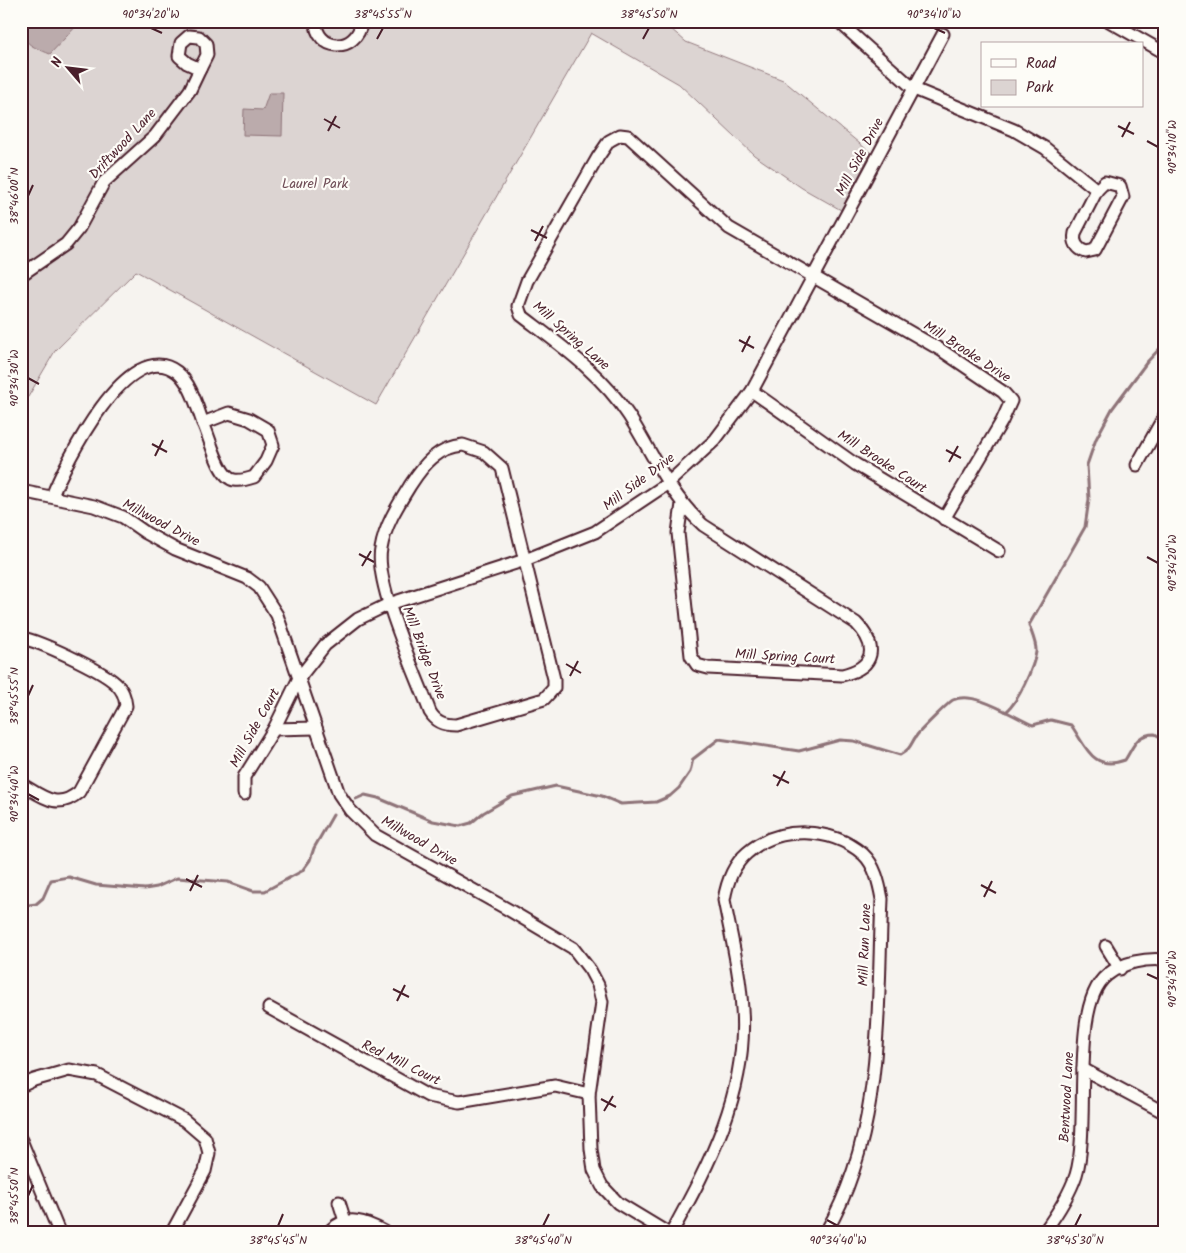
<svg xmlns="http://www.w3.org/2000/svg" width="1186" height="1253" font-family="Kalam,sans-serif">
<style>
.green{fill:#dcd4d2;stroke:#937a7e}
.water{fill:#bbabac;stroke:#8e7378}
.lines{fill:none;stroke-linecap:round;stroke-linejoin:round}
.stream{stroke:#8e7378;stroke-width:3}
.minor-casing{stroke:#4a1f2b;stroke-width:15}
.minor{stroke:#fdfcf7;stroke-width:11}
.ticks{fill:none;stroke:#4a1f2b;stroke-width:2}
.labels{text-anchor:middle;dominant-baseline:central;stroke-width:4.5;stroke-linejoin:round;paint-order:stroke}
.street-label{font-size:14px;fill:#4a1f2b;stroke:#fdfcf7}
.park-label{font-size:14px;fill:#6e4c55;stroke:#fdfcf7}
.neatline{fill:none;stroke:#4a1f2b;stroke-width:2}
.ticks-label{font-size:12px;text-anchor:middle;fill:#4a1f2b}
</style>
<rect width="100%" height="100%" fill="#f6f3ef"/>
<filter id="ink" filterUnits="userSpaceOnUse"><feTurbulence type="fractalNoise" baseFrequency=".02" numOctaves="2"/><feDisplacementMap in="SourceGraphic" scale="10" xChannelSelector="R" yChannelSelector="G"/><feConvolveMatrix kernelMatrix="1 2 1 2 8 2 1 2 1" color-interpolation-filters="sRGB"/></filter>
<g filter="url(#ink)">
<polygon class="green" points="21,21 662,21 686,42 783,80 871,153 841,210 802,188 754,155 679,84 591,33 376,405 136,271 55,351 21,409"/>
<g class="water">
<path d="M 21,21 L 81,21 L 50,54 C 31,46 21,44 21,21 Z"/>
<polygon points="269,93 283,93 282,136 243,135 244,109 263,110"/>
</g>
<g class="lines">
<g class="stream">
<path d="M 1006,712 C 1018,702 1034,667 1036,652 C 1037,644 1031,632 1029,625 L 1085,527 L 1089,499 L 1087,465 L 1096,439 L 1112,409 L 1147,362 L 1165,343"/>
<path d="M 356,799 L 365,795 L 378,798 L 433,821 L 460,826 L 471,823 L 483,813 L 512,796 L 556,786 L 602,796 L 621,804 L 656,802 L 670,796 L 679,788 L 690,772 L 693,759 L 719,739 L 799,751 L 840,740 L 854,741 L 900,755 C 912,748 910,744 917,735 C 921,730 949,702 953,700 C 975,690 1013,717 1033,725 L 1051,720 L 1071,725 C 1086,746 1092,772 1125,760 C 1134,746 1136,734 1155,734 L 1165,740"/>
<polyline points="21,906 36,904 43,898 51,880 69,877 96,885 145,889 157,887 177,878 228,882 253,891 265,891 302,871 310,860 314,848 333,815"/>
</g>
<defs>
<g id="minor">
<path d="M 316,21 C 315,50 356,56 362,21"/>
<polyline points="838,21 914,89 1014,130 1045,148 1097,190"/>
<polyline points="1109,21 1165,53"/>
<polygon points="189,36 199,37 206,44 207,55 200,69 187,63 179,56 181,43"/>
<path d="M 1105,182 L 1120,186 L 1123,197 L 1095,250 L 1086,252 C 1077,249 1073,242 1075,233 L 1097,190 Z"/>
<polyline points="21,275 66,244 79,228 104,182 155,136 190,90 200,69"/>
<polyline points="752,391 855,464 999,551"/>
<path d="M 229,413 L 249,419 L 268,430 L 273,445 L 266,461 L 254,477 C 248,479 240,481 234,480 C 218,477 210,437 203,423 Z"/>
<path d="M 463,445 L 484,452 L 502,468 L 554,679 L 554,688 L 544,699 L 456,725 C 444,725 436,722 430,712 C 417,676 374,584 381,549 C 385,525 398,505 411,484 C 424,464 438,447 463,445 Z"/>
<polyline points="1137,465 1165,415"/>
<polyline points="21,491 94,506 123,517 146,533 175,549 247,578 259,587 277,615 339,794 350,810 375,835 509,910 573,948 590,970 598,985 602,1002 589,1094 591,1149 594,1170 602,1186 618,1203 666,1232"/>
<path d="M 52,496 C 65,464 128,334 177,372 C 191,383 197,407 203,423"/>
<path d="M 682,504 L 678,533 L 691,656 L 697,665 L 708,668 L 842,675 C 876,667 878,646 856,623 L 703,525 C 669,494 653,454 629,416 C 602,374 560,345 521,315 L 518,306 L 527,281 L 598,157 L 609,141 L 620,135 L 628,136 L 729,228 L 941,350 L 1003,392 L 1011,401 L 1002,421 L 944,519"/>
<path d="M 21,638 C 40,641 101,670 115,683 C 123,690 125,697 126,706 L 79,792 C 57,811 42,796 21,784"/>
<polyline points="274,729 316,728"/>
<polyline points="244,794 244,777 274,729 299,678 325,645 358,619 389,604 525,560 595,532 667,484 715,440 752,391 943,34"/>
<polyline points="1106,946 1120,969"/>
<polyline points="269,1008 428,1096 459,1102 555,1086 589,1094"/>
<polyline points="1083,1069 1165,1113"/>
<polyline points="21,1086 34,1080 69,1070 97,1075 184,1120 205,1138 209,1153 205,1171 172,1232"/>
<polyline points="21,1140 59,1232"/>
<polyline points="339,1202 345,1221"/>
<path d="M 329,1232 C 346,1213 367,1222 385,1232"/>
<path d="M 672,1232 C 710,1162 748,1092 742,1009 C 740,972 731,936 724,900 C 727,882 733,865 747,853 C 779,825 831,827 863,854 C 875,865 879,883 882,899 C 877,1009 884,1133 826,1232"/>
<path d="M 1044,1232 C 1057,1214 1069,1196 1076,1175 C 1091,1127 1069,1005 1107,975 C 1123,962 1146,958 1165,960"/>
</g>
</defs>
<use href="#minor" class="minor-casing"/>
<use href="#minor" class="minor"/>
</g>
</g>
<path class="ticks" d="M 151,28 L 162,33M 934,28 L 945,33M 377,39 L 383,28M 643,39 L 649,28M 324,119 L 340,128M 1118,126 L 1134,134M 328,131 L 336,116M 1122,137 L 1130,122M 1147,141 L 1158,147M 28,196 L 33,185M 531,230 L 547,238M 535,241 L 543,226M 739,340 L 754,348M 742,352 L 750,336M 28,378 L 39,384M 152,444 L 167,452M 946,450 L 961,458M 155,456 L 163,440M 949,462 L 958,446M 359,554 L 374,562M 1147,557 L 1158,563M 362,566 L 371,551M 566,664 L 581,673M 570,676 L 578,661M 28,696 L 33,685M 773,775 L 789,783M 777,786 L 785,771M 28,794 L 39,800M 186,879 L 202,887M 981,885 L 996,893M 190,891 L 198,875M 984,897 L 992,881M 1147,974 L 1158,979M 393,989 L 409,997M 397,1001 L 405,985M 601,1099 L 616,1107M 604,1111 L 613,1096M 28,1196 L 33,1185M 827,1220 L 838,1226M 278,1226 L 283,1214M 543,1226 L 549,1214M 1075,1226 L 1081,1214"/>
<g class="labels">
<g class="street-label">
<text transform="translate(123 144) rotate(-47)">Driftwood Lane</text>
<text transform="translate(860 157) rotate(-62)">Mill Side Drive</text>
<text transform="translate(571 336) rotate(41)">Mill Spring Lane</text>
<text transform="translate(967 352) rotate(33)">Mill Brooke Drive</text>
<text transform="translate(882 462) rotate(33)">Mill Brooke Court</text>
<text transform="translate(639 482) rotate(-37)">Mill Side Drive</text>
<text transform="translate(161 523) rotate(28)">Millwood Drive</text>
<text transform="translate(424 653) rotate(69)">Mill Bridge Drive</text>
<text transform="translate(785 657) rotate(3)">Mill Spring Court</text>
<text transform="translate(255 728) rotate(-61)">Mill Side Court</text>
<text transform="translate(419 841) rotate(30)">Millwood Drive</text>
<text transform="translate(865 945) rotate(-88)">Mill Run Lane</text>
<text transform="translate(401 1063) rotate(26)">Red Mill Court</text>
<text transform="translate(1067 1097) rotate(-87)">Bentwood Lane</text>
</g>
<g class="park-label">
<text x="315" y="184">Laurel Park</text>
</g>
</g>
<rect width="1186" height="1253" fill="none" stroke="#fdfcf7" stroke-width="55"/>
<rect x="981" y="42" width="162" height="65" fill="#fdfcf7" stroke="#b5a4a5"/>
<rect x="991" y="59" width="25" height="8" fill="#fdfcf7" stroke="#b5a4a5"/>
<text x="1026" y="68" font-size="15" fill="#4a1f2b">Road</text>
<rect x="991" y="80" width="25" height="15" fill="#dcd4d2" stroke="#b5a4a5"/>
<text x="1026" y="92" font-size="15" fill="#4a1f2b">Park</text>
<g transform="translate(68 68) rotate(298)" stroke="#fdfcf7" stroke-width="4" paint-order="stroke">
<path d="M0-4L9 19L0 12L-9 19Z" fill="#4a1f2b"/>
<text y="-8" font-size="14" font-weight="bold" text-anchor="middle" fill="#4a1f2b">N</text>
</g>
<rect x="28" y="28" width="1130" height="1198" class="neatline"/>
<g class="ticks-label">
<text x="151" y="18">90°34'20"W</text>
<text x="383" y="18">38°45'55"N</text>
<text x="649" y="18">38°45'50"N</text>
<text x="934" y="18">90°34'10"W</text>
<text transform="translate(1172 147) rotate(-90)" y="4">90°34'10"W</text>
<text transform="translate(14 196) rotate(-90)" y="4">38°46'00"N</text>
<text transform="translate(14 378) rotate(-90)" y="4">90°34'30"W</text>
<text transform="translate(1172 563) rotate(-90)" y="4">90°34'20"W</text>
<text transform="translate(14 696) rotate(-90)" y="4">38°45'55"N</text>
<text transform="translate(14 794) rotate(-90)" y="4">90°34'40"W</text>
<text transform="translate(1172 979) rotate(-90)" y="4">90°34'30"W</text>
<text transform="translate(14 1196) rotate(-90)" y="4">38°45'50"N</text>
<text x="278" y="1244">38°45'45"N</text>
<text x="543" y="1244">38°45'40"N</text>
<text x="838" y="1244">90°34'40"W</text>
<text x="1075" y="1244">38°45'30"N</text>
</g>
</svg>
